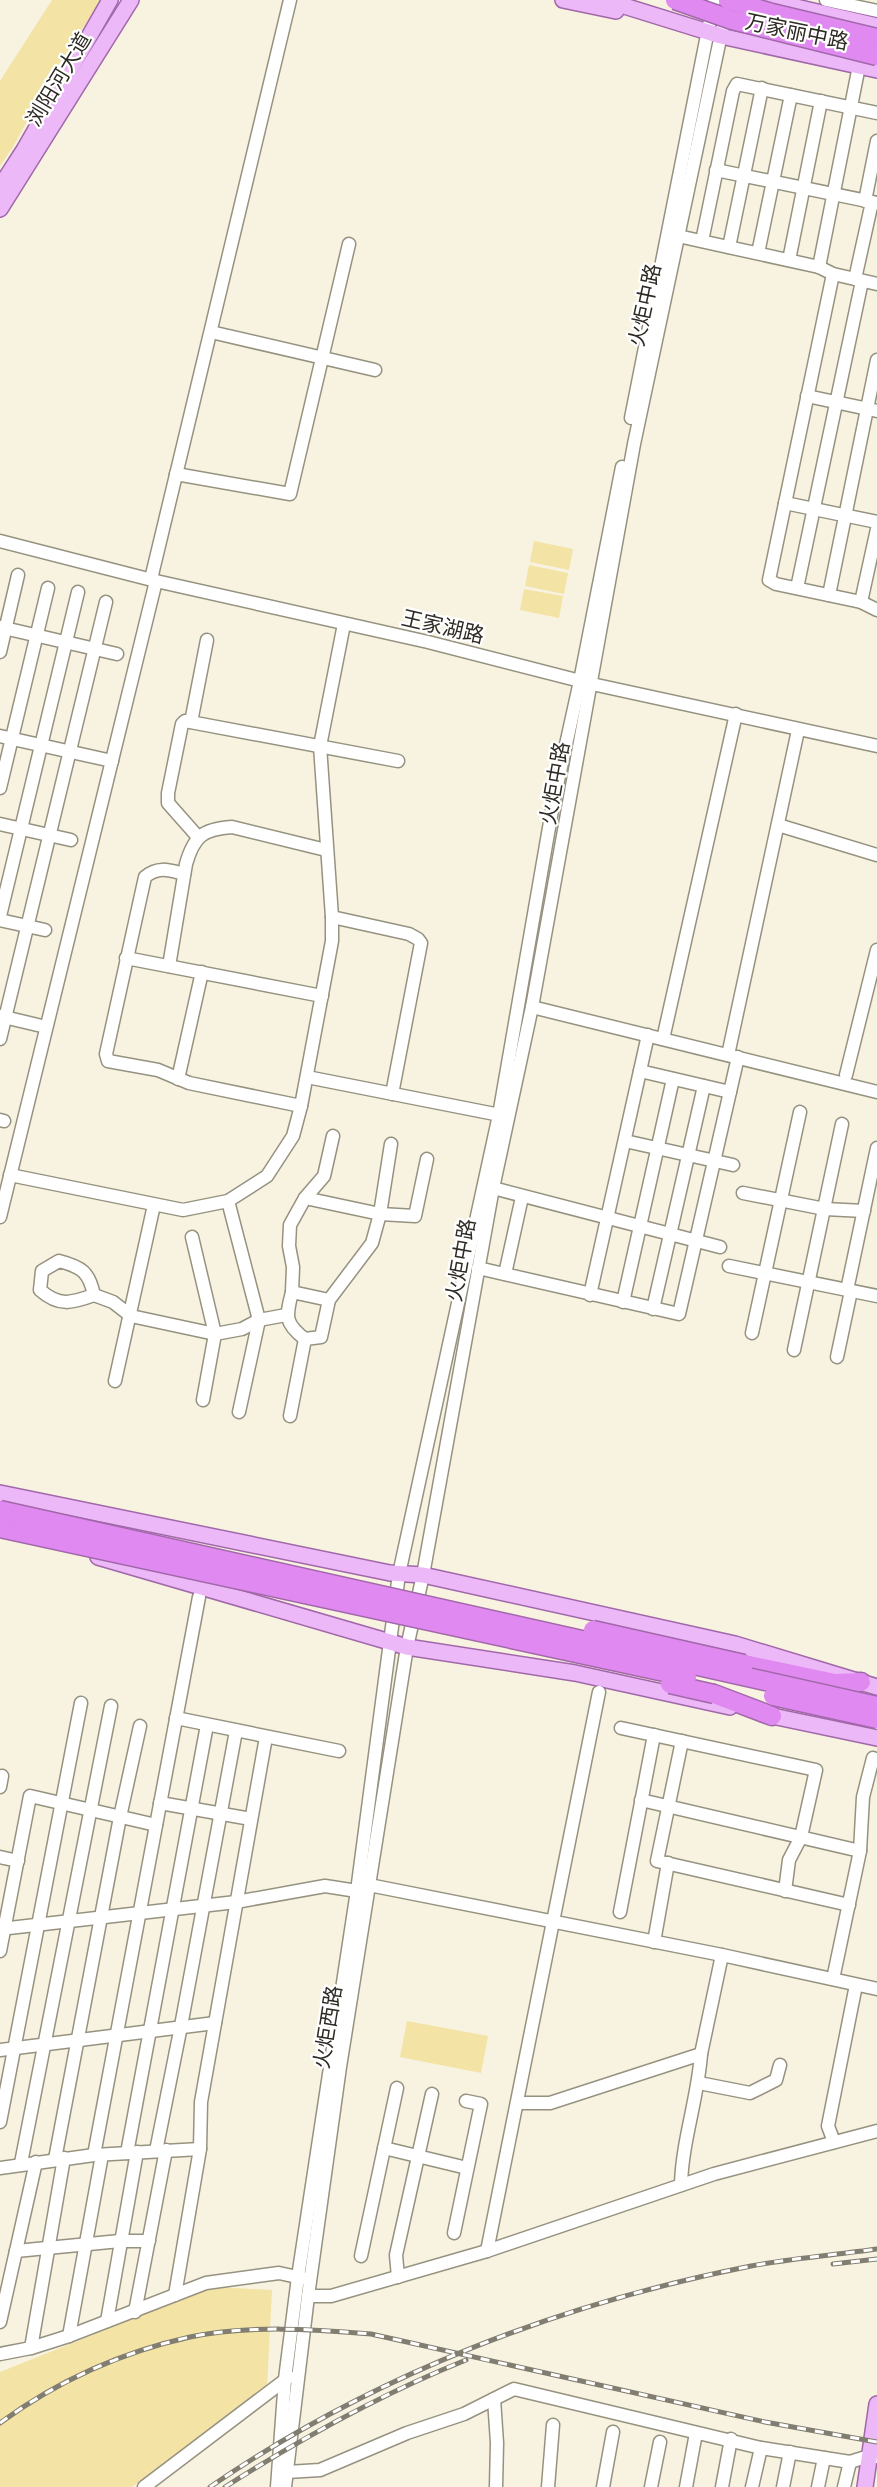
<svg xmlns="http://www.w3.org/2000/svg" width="877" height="2487" font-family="'Golos Text','Noto Sans SC',sans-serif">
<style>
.green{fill:#f3e3a5}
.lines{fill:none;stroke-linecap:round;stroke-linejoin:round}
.minor-casing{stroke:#969280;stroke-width:15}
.major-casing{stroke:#a168a9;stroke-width:18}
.highway-casing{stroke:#a168a9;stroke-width:21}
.minor{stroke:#fff;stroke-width:12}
.major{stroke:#ecb8f7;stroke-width:15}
.highway{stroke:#e089f1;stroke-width:18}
.rail-casing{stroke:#817d71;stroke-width:5}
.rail{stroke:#fff;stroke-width:3;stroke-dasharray:9;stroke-linecap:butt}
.highway-bridge-casing{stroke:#a168a9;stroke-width:21;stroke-linecap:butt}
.highway-bridge{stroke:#e089f1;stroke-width:18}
.labels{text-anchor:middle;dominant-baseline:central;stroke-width:4.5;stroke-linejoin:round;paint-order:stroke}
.street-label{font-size:21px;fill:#2d2b24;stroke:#fff}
</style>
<rect width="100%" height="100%" fill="#f8f3e0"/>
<g class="green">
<polygon points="52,0 101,0 54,72 13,147 0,166 0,81"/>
<polygon points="534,541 573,549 569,570 530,562"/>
<polygon points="529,565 568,573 564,594 525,586"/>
<polygon points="524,589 563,596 559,618 520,610"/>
<polygon points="407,2021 488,2036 481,2073 400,2057"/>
<polygon points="213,2287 272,2290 267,2387 132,2487 0,2487 0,2372"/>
</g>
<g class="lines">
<defs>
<g id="minor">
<polyline points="826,0 877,11"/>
<polyline points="716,170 877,203"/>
<polyline points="865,201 877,141"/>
<polyline points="678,236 819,267 833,274 877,284"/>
<polyline points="702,241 733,91 737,84 877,113"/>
<polyline points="729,247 762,88"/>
<polyline points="758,253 791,95"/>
<polyline points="789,260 821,101"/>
<polyline points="819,267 859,66"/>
<polyline points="833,274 769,580 776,584 861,602 877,610"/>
<polyline points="855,279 872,202"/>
<polyline points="211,332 375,370"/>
<polyline points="807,396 877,411"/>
<polyline points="631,418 714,0"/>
<polyline points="176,474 290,494 349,244"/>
<polyline points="785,503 877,522"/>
<polyline points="0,541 156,581 428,642 592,684 877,746"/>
<polyline points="151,579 290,0"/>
<polyline points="797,588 862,281"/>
<polyline points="829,595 877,360"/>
<polyline points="861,602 877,529"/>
<polyline points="0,627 117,654"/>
<polyline points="0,652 18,575"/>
<polyline points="191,722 207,640"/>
<polyline points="0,736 112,761"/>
<polyline points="0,788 48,588"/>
<polyline points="0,824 71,840"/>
<polyline points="778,825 877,855"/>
<polyline points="198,837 168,803 168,793 182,724 185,721 398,761"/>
<path d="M 184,874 C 169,870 158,866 145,877 L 106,1054 L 108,1061 L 158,1070 L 189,1083 L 301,1106"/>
<polyline points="0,916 78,592"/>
<polyline points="332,917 409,934 418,939 421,943 392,1094"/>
<polyline points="0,920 45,930"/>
<polyline points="126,958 322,996"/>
<path d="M 169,966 L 186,864 C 194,836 203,829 232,827 L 326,850"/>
<polyline points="532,1007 877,1092"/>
<polyline points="0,1016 46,1027"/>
<polyline points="0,1039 106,602"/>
<polyline points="663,1039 736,714"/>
<polyline points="728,1055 797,735"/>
<polyline points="640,1071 730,1092"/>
<polyline points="846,1075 877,950"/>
<polyline points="307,1077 505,1116"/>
<polyline points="178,1079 202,972"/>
<polyline points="0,1120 4,1121"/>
<polyline points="625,1141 733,1165"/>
<polyline points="10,1175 183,1210 228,1201 267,1176 293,1136 301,1106 332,941 332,917 320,746 344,624"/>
<polyline points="493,1188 720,1247"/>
<polyline points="743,1193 825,1209 864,1211"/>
<polyline points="305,1198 380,1214 415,1216 427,1159"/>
<polyline points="228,1201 259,1320 239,1412"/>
<polyline points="0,1217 156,581"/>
<polyline points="192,1237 215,1334 203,1400"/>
<polyline points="729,1266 877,1296"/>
<polyline points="478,1268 679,1314 738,1057"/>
<polyline points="505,1274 522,1197"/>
<polyline points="847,1290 877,1148"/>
<polyline points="292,1292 293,1267 289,1246 290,1225 305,1198 324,1176 333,1136"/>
<path d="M 94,1295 C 72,1303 59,1307 40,1290 L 42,1271 L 59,1261 C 82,1267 89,1272 94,1295 L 113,1302 L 131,1316 L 215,1334 L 242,1329 L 259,1320 L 286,1315"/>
<polyline points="590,1295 648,1035"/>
<polyline points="623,1302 673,1079"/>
<polyline points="653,1309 704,1086"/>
<polyline points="752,1333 800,1112"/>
<path d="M 305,1339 C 284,1323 286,1316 292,1292 L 329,1300 L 372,1243 L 380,1214 L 391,1144"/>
<polyline points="794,1350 842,1124"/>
<polyline points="837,1357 851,1291"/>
<polyline points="115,1381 154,1205"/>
<polyline points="290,1416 305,1339 321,1337 329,1300"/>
<polyline points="176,1718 339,1751"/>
<polyline points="621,1728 816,1770 801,1837 789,1860 785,1891"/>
<polyline points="682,1741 657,1861 849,1905"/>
<polyline points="0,1787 2,1776"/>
<polyline points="641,1800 860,1851"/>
<polyline points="160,1803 251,1819"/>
<polyline points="0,1857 18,1861"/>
<polyline points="620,1912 654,1735"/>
<polyline points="0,1929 236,1902 325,1886 357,1891 369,1885 722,1955 877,1989"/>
<polyline points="654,1942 668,1863"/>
<polyline points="0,1951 30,1796 156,1825"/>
<polyline points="833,1979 860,1851 863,1797 873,1758"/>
<polyline points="0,2050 215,2023"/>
<polyline points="699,2083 750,2093 776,2080 780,2065"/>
<polyline points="518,2103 550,2103 701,2054 722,1955"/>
<polyline points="0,2122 81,1703"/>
<polyline points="834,2142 828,2126 856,1985"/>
<polyline points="384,2148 467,2168"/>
<polyline points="156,2151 181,2026 236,1731"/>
<polyline points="127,2153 207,1725"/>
<polyline points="94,2155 199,1597"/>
<polyline points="55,2159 120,1817 140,1726"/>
<polyline points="21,2163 111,1706"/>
<polyline points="0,2168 94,2155 200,2149"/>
<path d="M 681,2185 C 682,2141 698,2098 701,2054"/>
<polyline points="454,2233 481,2104 466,2101"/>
<polyline points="16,2251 120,2241 149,2241"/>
<polyline points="487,2251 599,1692"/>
<polyline points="361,2256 397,2088"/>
<polyline points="398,2277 396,2255 432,2094"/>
<polyline points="175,2295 200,2149 201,2102 266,1737"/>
<polyline points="308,2296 331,2296 487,2251 714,2174 877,2131"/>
<polyline points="135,2312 166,2150"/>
<polyline points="107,2321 137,2152"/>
<polyline points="0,2322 36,2162"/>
<polyline points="69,2336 102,2155"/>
<polyline points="31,2348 64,2158"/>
<polyline points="0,2354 31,2348 69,2336 206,2283 279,2273 306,2279"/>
<polyline points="494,2399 497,2443 496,2487"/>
<polyline points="287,2472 320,2470 407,2433 464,2414 514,2389 761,2448 850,2462 869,2456 877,2457"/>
<polyline points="144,2487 289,2377"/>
<polyline points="277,2487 285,2379 298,2277 357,1891 399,1574 499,1115 554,799 580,681 622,467"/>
<polyline points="285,2487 308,2296 340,2067 407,1647 423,1575 493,1188 532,1007 634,444 726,11"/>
<polyline points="548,2487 553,2425"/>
<polyline points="603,2487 613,2432"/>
<polyline points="651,2487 660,2442"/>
<polyline points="686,2487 696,2433"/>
<polyline points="722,2487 731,2439"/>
<polyline points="752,2487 761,2448"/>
<polyline points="783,2487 790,2452"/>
<polyline points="818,2487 824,2458"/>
<polyline points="844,2487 850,2462"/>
</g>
<g id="major">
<polyline points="563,0 616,11"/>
<polyline points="605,0 721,36 877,70"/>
<polyline points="766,0 877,26"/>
<polyline points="0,187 24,150 110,0"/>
<polyline points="0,209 131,0"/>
<polyline points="0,1493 390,1573 423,1575 735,1644 877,1687"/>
<polyline points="98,1557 407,1647 575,1673 730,1707"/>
<polyline points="763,1714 877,1738"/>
<polyline points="865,2487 877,2404"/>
</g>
<g id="highway">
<polyline points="744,1664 835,1683 861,1682"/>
<polyline points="714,1694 772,1716"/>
</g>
</defs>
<use href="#minor" class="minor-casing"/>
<use href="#major" class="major-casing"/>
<use href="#highway" class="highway-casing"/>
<use href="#minor" class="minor"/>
<use href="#major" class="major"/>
<use href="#highway" class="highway"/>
<defs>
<g id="rail">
<polyline points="833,2264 877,2259"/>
<path d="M 0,2423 C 56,2382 122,2352 190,2337 C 249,2325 312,2329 371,2334 L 765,2422 L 877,2442"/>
<path d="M 210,2487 C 372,2376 558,2304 751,2266 C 793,2258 835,2255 877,2249"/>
<path d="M 225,2487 C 302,2438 381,2394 466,2360"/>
</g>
</defs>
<use href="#rail" class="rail-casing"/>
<use href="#rail" class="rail"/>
<defs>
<g id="highway-bridge">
<polyline points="675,0 732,20 877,56"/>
<polyline points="728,0 772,13 877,38"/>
<path d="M 0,1510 C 293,1574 585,1641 877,1706"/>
<polyline points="0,1528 687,1677"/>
<polyline points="593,1630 744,1664"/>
<polyline points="670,1684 714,1694"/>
<polyline points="773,1696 877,1719"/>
</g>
</defs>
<use href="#highway-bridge" class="highway-bridge-casing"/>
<use href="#highway-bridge" class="highway-bridge"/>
</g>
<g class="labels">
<g class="street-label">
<text transform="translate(797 31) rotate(12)">万家丽中路</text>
<text transform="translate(58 79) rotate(-59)">浏阳河大道</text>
<text transform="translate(644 305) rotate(-78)">火炬中路</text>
<text transform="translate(443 626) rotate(13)">王家湖路</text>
<text transform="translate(554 783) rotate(-80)">火炬中路</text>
<text transform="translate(460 1260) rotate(-80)">火炬中路</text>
<text transform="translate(327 2027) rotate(-81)">火炬西路</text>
</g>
</g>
</svg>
